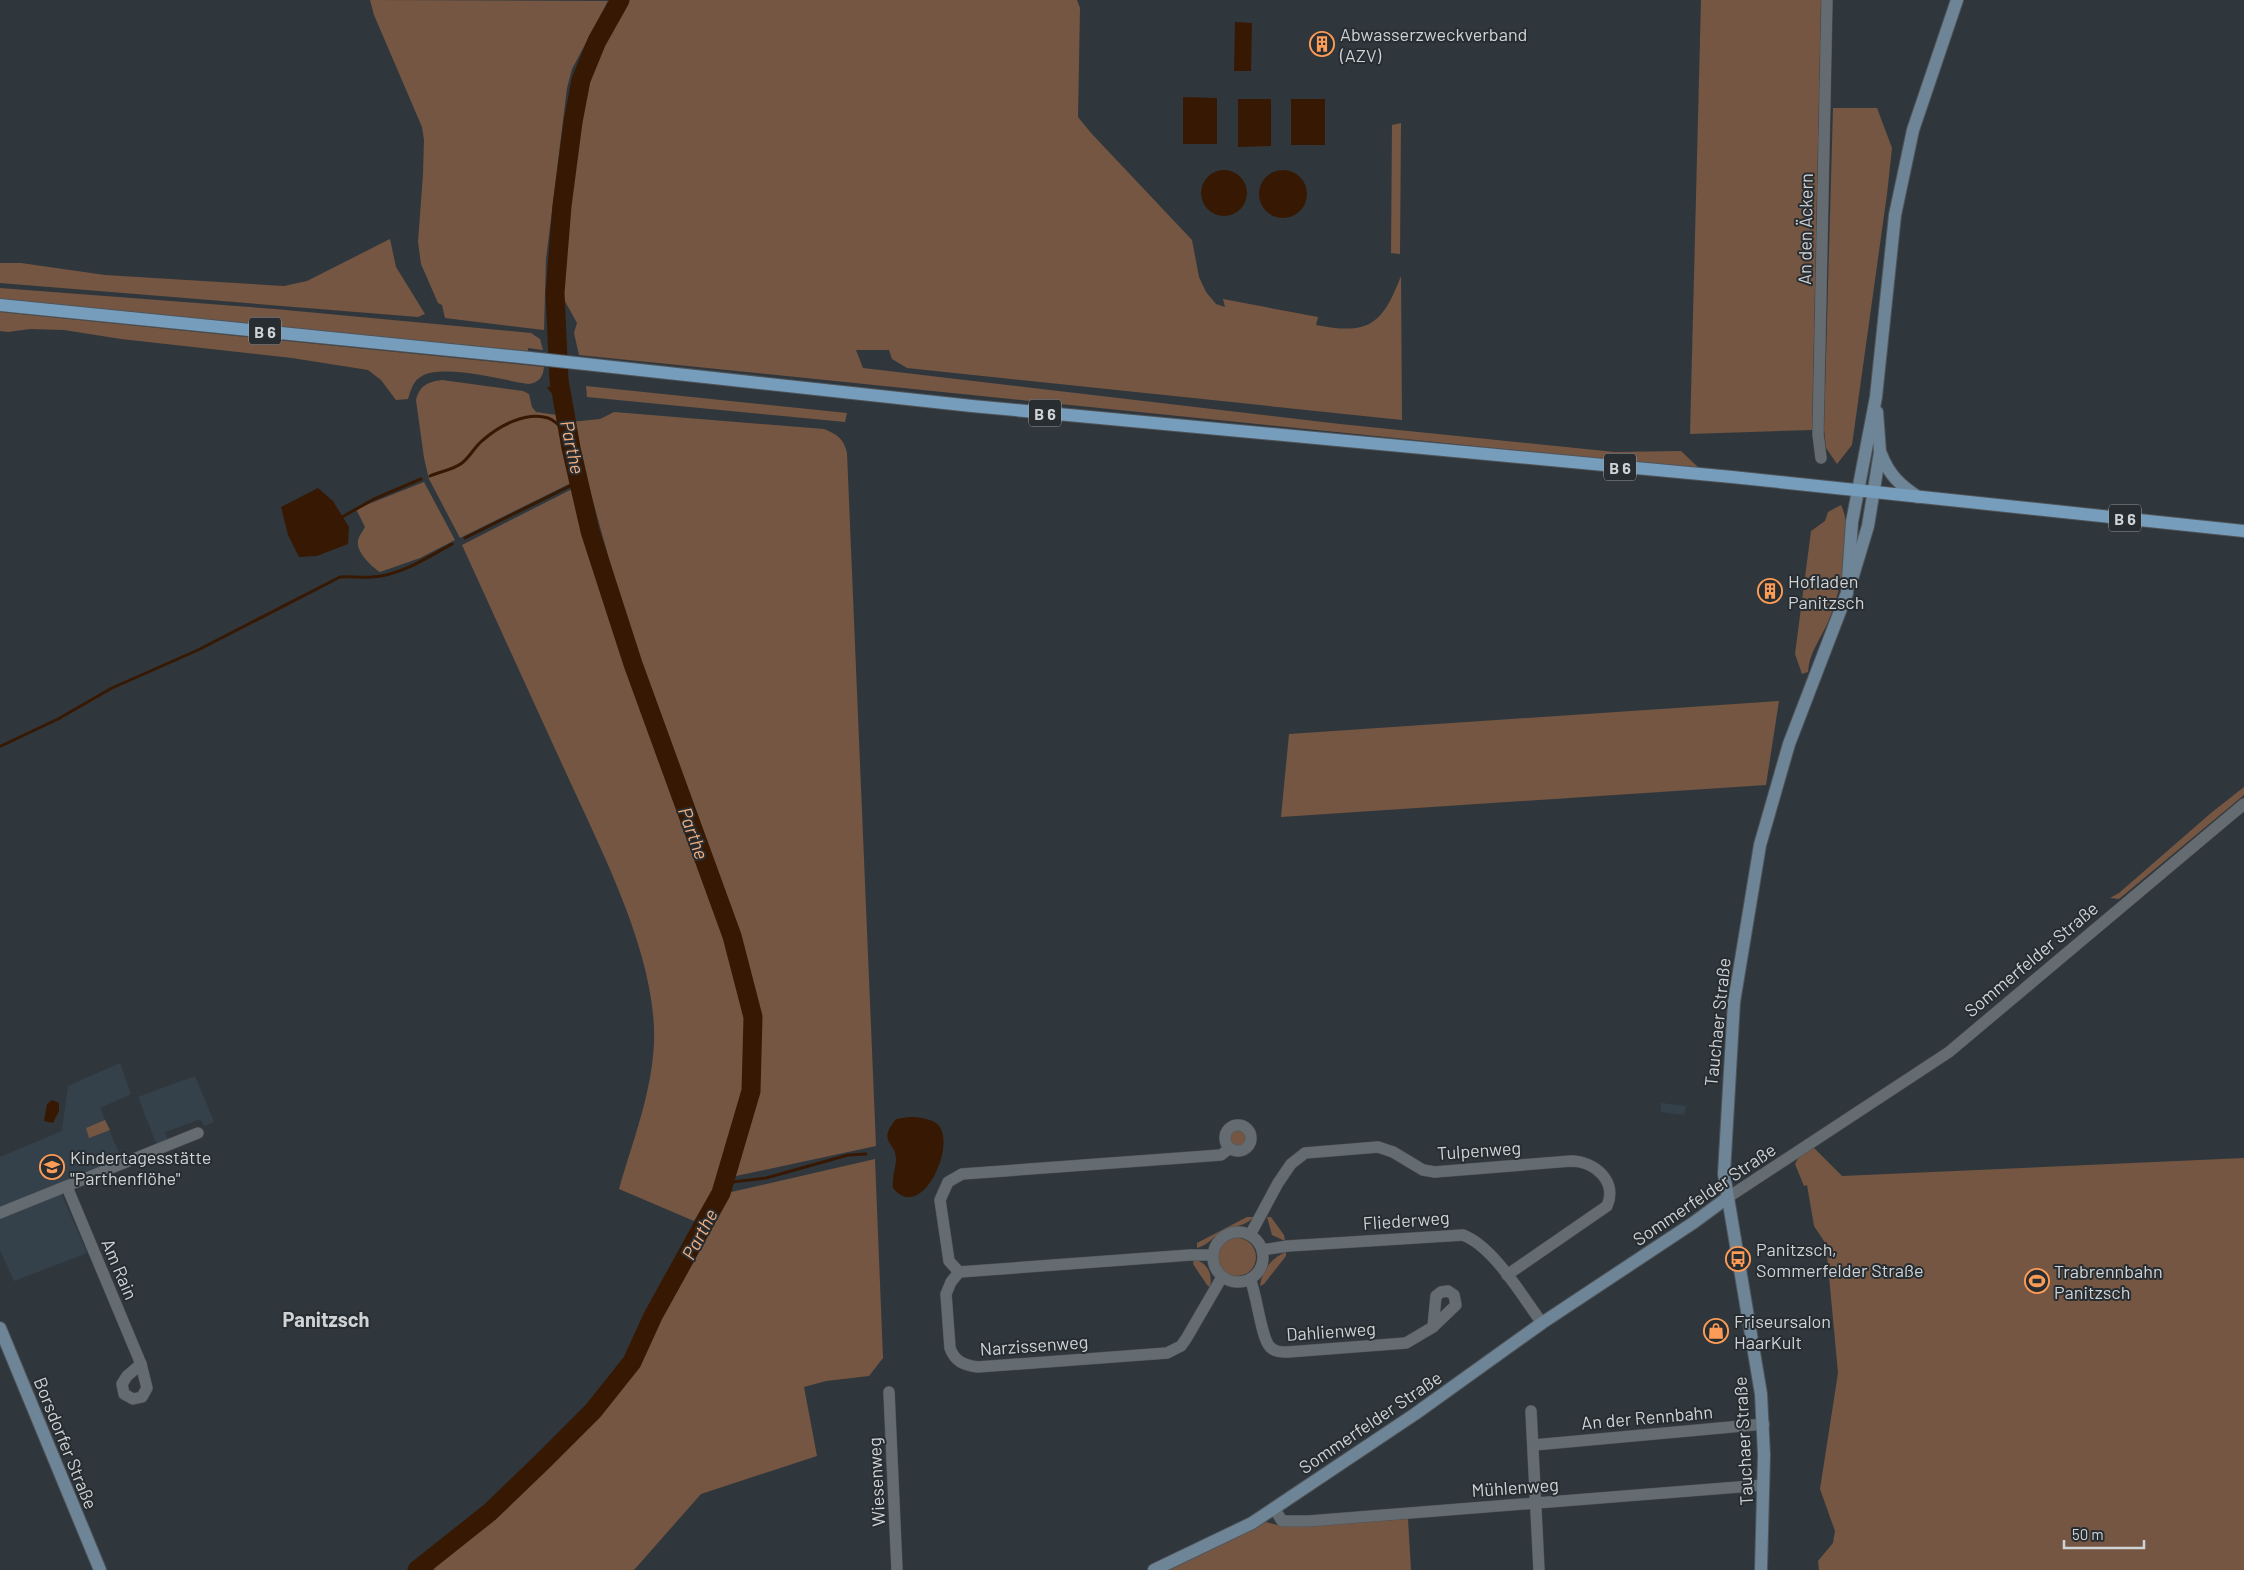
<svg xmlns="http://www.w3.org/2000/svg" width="2244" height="1570" font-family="Barlow,sans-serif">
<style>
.built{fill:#35414a}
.green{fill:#755642}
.water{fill:#371903}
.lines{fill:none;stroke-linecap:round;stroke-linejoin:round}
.stream{stroke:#371903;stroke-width:3}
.river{stroke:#371903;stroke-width:19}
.street-casing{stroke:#4f5459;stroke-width:12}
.secondary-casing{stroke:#4f5459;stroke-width:14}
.primary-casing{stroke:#4f5459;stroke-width:14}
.street{stroke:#656c71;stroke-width:11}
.secondary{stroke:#6d8596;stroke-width:12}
.primary{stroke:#769ebc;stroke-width:12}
.labels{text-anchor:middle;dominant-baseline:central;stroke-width:4;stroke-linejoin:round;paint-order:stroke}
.shield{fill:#272d31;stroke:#9da1a4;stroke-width:1}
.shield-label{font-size:16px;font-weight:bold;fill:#cfd3d6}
.poi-label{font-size:18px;fill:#cfd3d6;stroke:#272d31;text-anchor:start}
.street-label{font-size:18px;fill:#cfd3d6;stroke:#272d31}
.water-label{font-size:19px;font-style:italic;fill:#f3ad7e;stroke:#272d31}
.quarter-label{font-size:20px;font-weight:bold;fill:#cfd3d6;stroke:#272d31}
</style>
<rect width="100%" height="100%" fill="#30373c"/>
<g class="built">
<polygon points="120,1063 131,1094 100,1108 122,1160 58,1186 87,1253 14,1281 0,1250 0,1157 62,1131 68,1086"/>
<polygon points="195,1076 214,1122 204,1126 201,1119 165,1132 168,1141 157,1145 138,1097"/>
<polygon points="1661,1103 1686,1106 1684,1115 1661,1112"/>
</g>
<g class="green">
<polygon points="370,0 608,1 572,69 567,88 546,259 544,330 445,318 442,305 438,303 421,264 418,242 423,174 424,140 422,127 374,15"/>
<path d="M 626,0 L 1077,0 L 1080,8 L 1078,117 L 1091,133 L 1192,240 L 1199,277 L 1206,292 L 1216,304 L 1225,307 L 1223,299 L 1318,317 L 1316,325 C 1368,335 1382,326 1401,276 L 1402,420 L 907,368 L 892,359 L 889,350 L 856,350 L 863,368 L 1340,424 L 1615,452 L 1681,451 L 1700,469 L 579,355 L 574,333 L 577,323 L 561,294 L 563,226 L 575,134 L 585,78 Z"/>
<polygon points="1701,0 1821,0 1812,430 1690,434"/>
<polygon points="1833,108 1877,108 1892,148 1887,194 1852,445 1837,464 1826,448 1824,429"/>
<polygon points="1401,123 1400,254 1391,253 1392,125"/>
<polygon points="390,239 396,267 425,314 418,317 0,283 0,263 21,263 105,275 284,286 307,281"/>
<polygon points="0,288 275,309 531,333 540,339 543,350 528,348 528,351 0,300"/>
<path d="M 0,312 L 544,367 C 543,378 538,383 528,384 C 503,380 444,364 422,376 C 413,381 411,389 408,399 L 396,400 L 381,380 L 368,370 L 292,358 L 121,339 L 64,330 L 30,329 L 8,332 L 0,331 Z"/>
<path d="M 442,380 L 523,391 L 529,394 L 532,407 L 536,412 L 557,415 L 573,482 L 460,538 L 429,479 L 424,458 L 416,400 C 420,385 428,382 442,380 Z"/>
<polygon points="586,386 847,413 845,422 587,397"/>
<path d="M 614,412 L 824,429 C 837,434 844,439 847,453 L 876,1146 L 736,1176 L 735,1169 L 743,1143 L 752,1100 L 757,1062 L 757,1005 L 739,941 L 642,678 L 571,422 L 600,419 Z"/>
<path d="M 424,482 L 455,540 L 420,558 L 380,572 C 372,567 356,552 358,541 C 358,537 363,531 365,527 L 356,509 Z"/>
<path d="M 574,488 L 590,547 L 732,959 L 748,1016 L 743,1095 L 730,1150 L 714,1187 L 694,1221 L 619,1189 C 633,1140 652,1093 654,1042 C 657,957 602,852 567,775 C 532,699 497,622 462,545 Z"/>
<path d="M 1841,505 C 1855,533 1840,595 1828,622 C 1820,640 1809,653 1808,672 L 1802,674 L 1795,654 L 1811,531 L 1825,521 L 1828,512 Z"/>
<polygon points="1779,701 1766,785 1281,817 1289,734"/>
<polygon points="2244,787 2244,795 2119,899 2110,898 2119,893 2211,813"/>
<path d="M 2244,808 L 2244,812 C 2149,881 2064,964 1971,1036 C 1920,1076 1863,1107 1813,1147 L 1842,1176 L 2244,1158 L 2244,1570 L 1819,1570 L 1818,1561 L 1833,1543 L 1835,1531 L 1820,1489 L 1838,1373 L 1826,1244 L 1814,1226 L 1807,1185 L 1804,1186 L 1795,1164 L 1799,1157 L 1820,1139 L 1951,1051 Z"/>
<polygon points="105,1120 110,1130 89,1138 86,1128"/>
<circle cx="1238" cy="1138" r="13"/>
<polygon points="875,1159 883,1358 869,1376 826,1381 804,1387 817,1456 701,1494 634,1570 435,1570 430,1566 503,1508 592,1419 636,1363 727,1193"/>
<path d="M 1247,1217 L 1254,1217 C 1244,1227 1236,1225 1224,1230 C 1213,1236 1209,1245 1197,1248 L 1197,1243 Z"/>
<polygon points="1267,1217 1271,1217 1284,1235 1285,1241 1272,1235"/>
<circle cx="1237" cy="1257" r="19"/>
<path d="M 1286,1252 L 1286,1256 L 1264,1284 L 1260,1286 C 1262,1270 1271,1258 1286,1252 Z"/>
<path d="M 1194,1259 C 1207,1263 1213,1273 1210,1287 L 1207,1285 L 1193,1264 Z"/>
<polygon points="1408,1519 1411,1570 1169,1570 1266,1522 1284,1527"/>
</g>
<g class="water">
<polygon points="1235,22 1252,23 1251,71 1234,71"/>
<polygon points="1183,97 1217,98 1217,144 1183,144"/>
<polygon points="1238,99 1271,99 1271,146 1238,147"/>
<rect x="1291" y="99" width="34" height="46"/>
<circle cx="1224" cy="193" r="23"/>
<circle cx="1283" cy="194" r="24"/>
<polygon points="318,488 333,501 349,527 348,544 317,556 299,557 288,535 281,507"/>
<polygon points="52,1100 59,1103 59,1111 53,1123 44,1121 47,1104"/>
<path d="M 909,1117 C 918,1117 928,1118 936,1123 C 960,1140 922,1225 893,1188 C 892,1178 895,1170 896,1160 C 897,1142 876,1143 896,1119 Z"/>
</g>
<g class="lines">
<g class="stream">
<polyline points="611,0 618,4"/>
<polyline points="549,388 563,403"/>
<path d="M 430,476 C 441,471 453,470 462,463 C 470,457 475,446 483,440 C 499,426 526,411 548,418 C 557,421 562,429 568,435"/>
<polyline points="342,517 374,499 421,479"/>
<polyline points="465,538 578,482"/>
<path d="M 1,746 L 58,719 L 112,688 L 198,650 L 340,577 C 351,576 361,578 372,577 C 400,576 428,557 452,544"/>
<polyline points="724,1183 766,1178 848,1155 866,1154"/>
<polyline points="422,1567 426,1570"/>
</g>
<polyline class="river" points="417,1570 490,1512 543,1461 593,1411 632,1362 653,1316 721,1193 751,1091 753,1017 732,936 633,664 590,531 571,448 559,380 555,293 562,206 573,122 581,80 597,41 620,0"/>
<defs>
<g id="street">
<polyline points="1821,458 1818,434 1827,0"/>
<circle cx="1238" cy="1138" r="13"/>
<polyline points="67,1187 141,1364"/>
<polyline points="1727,1198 1949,1052 2244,804"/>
<polyline points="0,1213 198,1133"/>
<circle cx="1238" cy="1257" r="25"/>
<path d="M 1250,1235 L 1278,1183 L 1291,1164 L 1305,1153 L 1378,1147 L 1393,1152 L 1423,1170 L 1435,1172 L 1571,1161 C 1594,1161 1618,1181 1607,1206 L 1507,1275"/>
<path d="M 1262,1250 L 1288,1246 L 1463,1235 C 1494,1247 1522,1296 1542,1323"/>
<path d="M 959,1272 L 951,1282 L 946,1294 L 950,1348 C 955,1362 964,1365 978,1367 L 1167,1353 L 1181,1346 L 1186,1339 L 1222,1277"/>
<polyline points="959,1272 949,1261 940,1200 948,1182 962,1174 1221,1155 1230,1148"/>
<polyline points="959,1272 1190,1255 1212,1255"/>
<path d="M 1250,1279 C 1257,1295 1261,1338 1270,1347 C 1275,1352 1281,1352 1288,1352 L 1406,1343 L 1433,1327"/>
<polygon points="1448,1291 1454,1295 1456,1305 1433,1327 1436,1296 1441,1292"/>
<polygon points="141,1364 147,1388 142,1397 133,1399 124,1394 122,1384 127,1376"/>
<polyline points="889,1392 897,1570"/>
<polyline points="1531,1411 1539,1570"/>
<polyline points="1534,1445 1764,1424"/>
<polyline points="1274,1508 1282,1521 1309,1521 1764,1485"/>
</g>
<g id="secondary">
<path d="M 1881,454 C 1889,475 1900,485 1918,497"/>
<polyline points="1852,579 1868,526 1880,452 1877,412"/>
<polyline points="0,1328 100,1570"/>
<polyline points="1154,1570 1252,1523 1415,1414 1542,1323 1693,1223 1727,1198"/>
<polyline points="1761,1570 1764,1455 1761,1394 1724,1174 1734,1002 1760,845 1789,744 1847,593 1852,522 1876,397 1895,215 1913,130 1957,0"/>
</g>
<polyline id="primary" points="0,305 530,358 972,406 1732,477 2244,531"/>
</defs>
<use href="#street" class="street-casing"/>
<use href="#secondary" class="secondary-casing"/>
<use href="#primary" class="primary-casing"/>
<use href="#street" class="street"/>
<use href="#secondary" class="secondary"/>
<use href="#primary" class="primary"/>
</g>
<defs>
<symbol id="building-ring" viewBox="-11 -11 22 22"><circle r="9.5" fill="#272d31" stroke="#fd9c56" stroke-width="1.5"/><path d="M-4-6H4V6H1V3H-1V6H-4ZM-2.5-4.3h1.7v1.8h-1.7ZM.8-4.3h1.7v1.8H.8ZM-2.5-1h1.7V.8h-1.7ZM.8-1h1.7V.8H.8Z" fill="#fd9c56"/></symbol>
<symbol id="school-ring" viewBox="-11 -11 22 22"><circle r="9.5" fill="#272d31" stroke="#fd9c56" stroke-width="1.5"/><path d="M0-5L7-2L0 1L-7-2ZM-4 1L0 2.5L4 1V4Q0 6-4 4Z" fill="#fd9c56"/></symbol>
<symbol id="bus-ring" viewBox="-11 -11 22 22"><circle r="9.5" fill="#272d31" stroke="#fd9c56" stroke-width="1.5"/><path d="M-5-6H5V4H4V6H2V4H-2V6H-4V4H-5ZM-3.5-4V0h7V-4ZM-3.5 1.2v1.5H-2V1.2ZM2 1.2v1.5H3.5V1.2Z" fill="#fd9c56"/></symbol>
<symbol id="stadium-ring" viewBox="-11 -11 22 22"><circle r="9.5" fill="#272d31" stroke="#fd9c56" stroke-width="1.5"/><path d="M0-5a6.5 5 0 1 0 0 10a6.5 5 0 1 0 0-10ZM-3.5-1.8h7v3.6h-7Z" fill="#fd9c56"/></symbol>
<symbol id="shop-ring" viewBox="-11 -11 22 22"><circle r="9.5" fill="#272d31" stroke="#fd9c56" stroke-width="1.5"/><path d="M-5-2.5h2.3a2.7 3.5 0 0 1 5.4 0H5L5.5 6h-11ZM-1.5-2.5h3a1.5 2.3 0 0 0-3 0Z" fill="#fd9c56"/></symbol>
</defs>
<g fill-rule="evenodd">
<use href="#building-ring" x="1308" y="30" width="28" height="28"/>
<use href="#building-ring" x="1756" y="577" width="28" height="28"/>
<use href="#school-ring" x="38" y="1153" width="28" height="28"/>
<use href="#bus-ring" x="1724" y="1245" width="28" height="28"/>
<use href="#stadium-ring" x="2023" y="1267" width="28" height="28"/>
<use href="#shop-ring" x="1702" y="1317" width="28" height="28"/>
</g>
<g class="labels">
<g class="shield">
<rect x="249" y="317.5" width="32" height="27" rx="4"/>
<rect x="1029" y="399.5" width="32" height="27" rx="4"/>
<rect x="1604" y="453.5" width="32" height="27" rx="4"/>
<rect x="2109" y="504.5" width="32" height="27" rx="4"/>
</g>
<g class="shield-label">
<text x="265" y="331">B 6</text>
<text x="1045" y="413">B 6</text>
<text x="1620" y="467">B 6</text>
<text x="2125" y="518">B 6</text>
</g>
<g class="poi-label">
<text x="1340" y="34">Abwasserzweckverband<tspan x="1340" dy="21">(AZV)</tspan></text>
<text x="1788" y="581">Hofladen<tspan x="1788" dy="21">Panitzsch</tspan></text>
<text x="70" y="1157">Kindertagesstätte<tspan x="70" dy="21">"Parthenflöhe"</tspan></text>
<text x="1756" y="1249">Panitzsch,<tspan x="1756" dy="21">Sommerfelder Straße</tspan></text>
<text x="2054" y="1271">Trabrennbahn<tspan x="2054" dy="21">Panitzsch</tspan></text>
<text x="1734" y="1321">Friseursalon<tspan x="1734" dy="21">HaarKult</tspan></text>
</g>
<g class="street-label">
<text transform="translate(1805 229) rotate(-89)">An den Äckern</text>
<text transform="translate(2031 959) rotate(-40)">Sommerfelder Straße</text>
<text transform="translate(1717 1022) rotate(-84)">Tauchaer Straße</text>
<text transform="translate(1479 1150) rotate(-4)">Tulpenweg</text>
<text transform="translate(1704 1194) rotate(-34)">Sommerfelder Straße</text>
<text transform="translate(1406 1220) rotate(-4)">Fliederweg</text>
<text transform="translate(120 1269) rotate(67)">Am Rain</text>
<text transform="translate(1331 1331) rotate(-4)">Dahlienweg</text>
<text transform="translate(1034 1345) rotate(-4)">Narzissenweg</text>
<text transform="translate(1647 1417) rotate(-5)">An der Rennbahn</text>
<text transform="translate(1370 1422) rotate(-34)">Sommerfelder Straße</text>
<text transform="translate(1743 1441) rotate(-93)">Tauchaer Straße</text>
<text transform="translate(66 1443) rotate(68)">Borsdorfer Straße</text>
<text transform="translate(876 1482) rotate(-93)">Wiesenweg</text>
<text transform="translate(1515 1487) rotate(-4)">Mühlenweg</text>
</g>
<g class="water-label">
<text transform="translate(573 447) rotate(78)">Parthe</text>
<text transform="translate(694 833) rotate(70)">Parthe</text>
<text transform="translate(699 1234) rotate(-62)">Parthe</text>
</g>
<g class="quarter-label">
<text x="326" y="1319">Panitzsch</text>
</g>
</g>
<path d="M2064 1540v8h80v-8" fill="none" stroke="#cfd3d6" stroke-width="2.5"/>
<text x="2072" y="1540" font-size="15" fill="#cfd3d6" stroke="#272d31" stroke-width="4" paint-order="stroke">50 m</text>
</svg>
